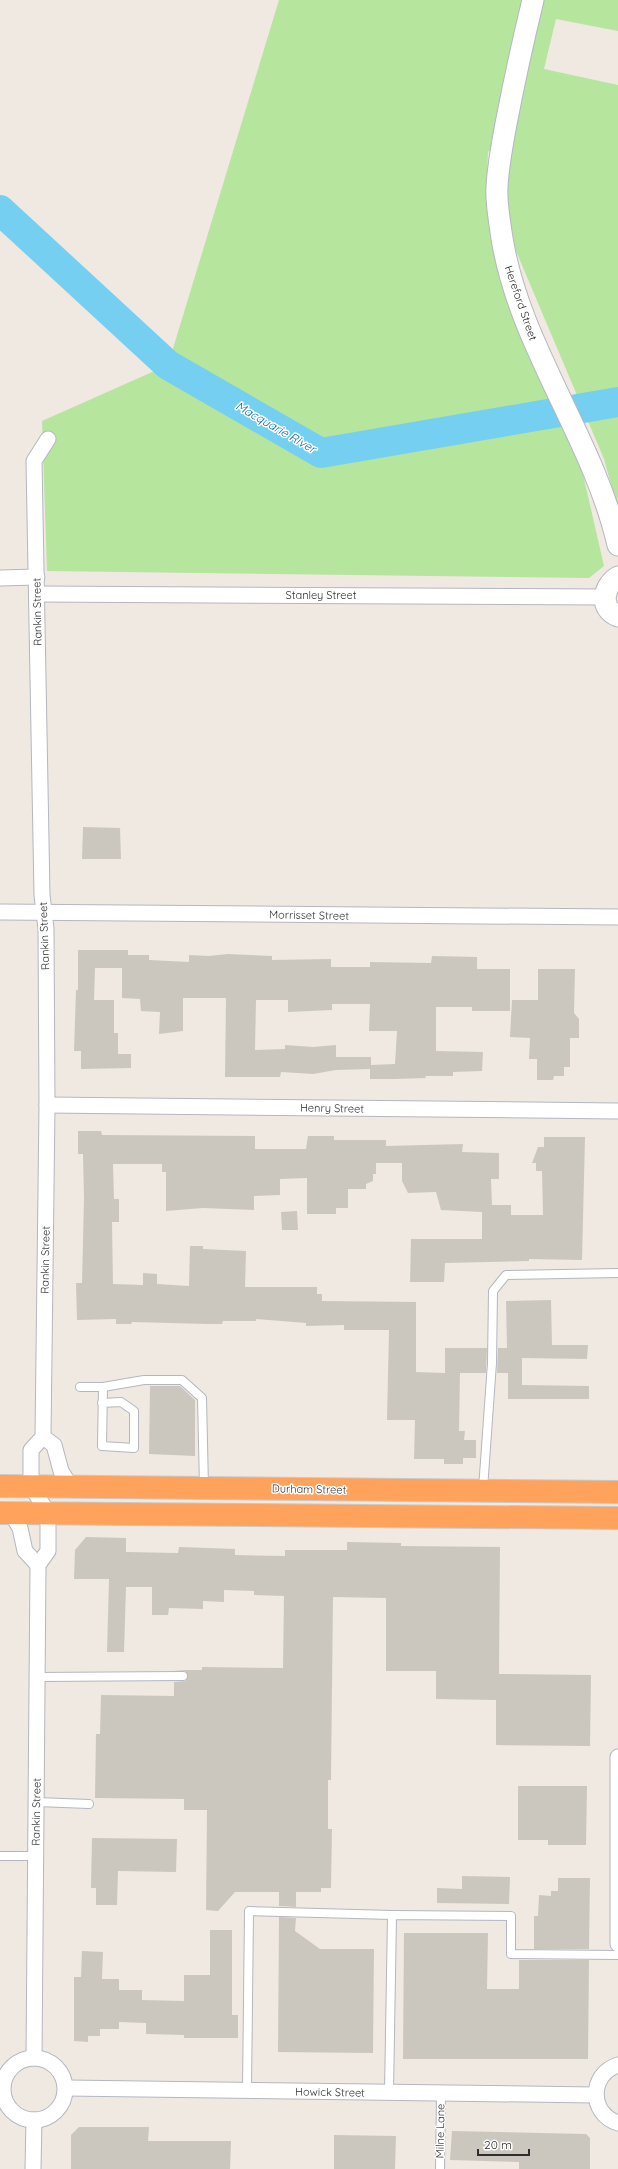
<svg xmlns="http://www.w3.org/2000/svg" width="618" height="2169" font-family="Quicksand,sans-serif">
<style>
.green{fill:#b6e59e}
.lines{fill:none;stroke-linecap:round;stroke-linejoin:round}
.river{stroke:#75cff0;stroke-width:30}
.building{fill:#cbc7bf;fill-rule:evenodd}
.lane-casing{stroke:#b4b7c1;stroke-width:10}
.street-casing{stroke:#b4b7c1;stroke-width:17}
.secondary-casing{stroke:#b4b7c1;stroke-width:23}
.highway-casing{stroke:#c9c9c9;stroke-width:24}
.lane{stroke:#fff;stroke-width:8}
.street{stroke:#fff;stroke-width:15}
.secondary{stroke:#fff;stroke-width:21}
.highway{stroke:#ffa35c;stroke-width:22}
.labels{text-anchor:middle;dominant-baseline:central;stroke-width:3;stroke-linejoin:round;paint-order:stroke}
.street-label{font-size:11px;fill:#2e2e2e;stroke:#fff}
.water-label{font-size:12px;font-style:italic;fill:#0d6fa3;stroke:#fff}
</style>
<rect width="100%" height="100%" fill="#efe9e1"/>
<polygon class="green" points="279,0 618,0 618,31 556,19 544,69 618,85 618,509 604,459 516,251 507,207 506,155 488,151 486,205 496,253 582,470 604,566 589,578 47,571 42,421 168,365"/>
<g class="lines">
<polyline class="river" points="0,210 168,365 321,453 618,402"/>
</g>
<g class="building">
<polygon points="83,827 120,828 121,859 82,859"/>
<path d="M 78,950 L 128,950 L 128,955 L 149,955 L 149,960 L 189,962 L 189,955 L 209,956 L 228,954 L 272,956 L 272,960 L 331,959 L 331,967 L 370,967 L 370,962 L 431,963 L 432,956 L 477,957 L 477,969 L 510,969 L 510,1011 L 472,1011 L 472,1007 L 436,1007 L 436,1051 L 483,1052 L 482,1071 L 453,1072 L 453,1076 L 425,1076 L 426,1078 L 395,1079 L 370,1079 L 370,1069 L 336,1070 L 313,1074 L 281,1072 L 280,1077 L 225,1077 L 226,998 L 183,998 L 183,1031 L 159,1034 L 160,1012 L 141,1011 L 140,999 L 122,998 L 122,968 L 95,968 L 94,1000 L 114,1000 L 114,1033 L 118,1033 L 118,1054 L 131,1054 L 131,1068 L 81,1069 L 81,1051 L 74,1051 L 76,990 L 78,990 ZM 256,1000 L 288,1000 L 288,1012 L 332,1010 L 332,1004 L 370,1004 L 369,1031 L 397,1031 L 395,1064 L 371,1065 L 371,1057 L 336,1057 L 336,1045 L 313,1047 L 285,1045 L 285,1049 L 255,1050 Z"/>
<polygon points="538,969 575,969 574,1013 579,1019 579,1038 570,1038 570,1067 564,1067 564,1076 554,1076 553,1080 537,1080 537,1059 529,1059 530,1038 510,1037 512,1000 538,1000"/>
<polygon points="78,1131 101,1131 102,1135 255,1136 255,1149 306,1149 308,1136 334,1136 334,1140 386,1140 386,1146 463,1144 462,1152 499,1153 499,1179 491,1179 492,1205 511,1205 511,1215 543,1215 542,1171 536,1171 536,1163 532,1163 538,1147 544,1147 544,1137 585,1137 582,1260 529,1259 529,1261 445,1263 444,1282 410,1282 411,1239 482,1239 482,1212 441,1210 436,1192 408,1193 402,1181 402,1163 376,1163 376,1174 373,1174 373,1181 366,1184 366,1189 348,1189 348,1208 336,1208 336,1214 307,1214 307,1178 280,1179 280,1195 254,1196 254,1210 203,1208 166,1211 166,1172 162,1172 162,1164 113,1164 114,1199 119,1199 119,1222 112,1222 113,1284 143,1285 143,1273 157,1274 157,1284 189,1286 190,1246 203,1246 203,1249 246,1251 245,1287 317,1287 317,1294 322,1294 322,1301 416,1302 416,1372 445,1373 445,1348 487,1348 486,1373 460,1373 459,1431 465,1431 464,1440 476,1440 476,1458 463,1458 463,1464 444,1464 444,1459 414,1459 415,1420 387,1420 389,1330 344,1330 344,1325 306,1326 306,1323 256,1319 256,1321 223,1321 222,1324 207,1324 132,1322 131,1324 116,1324 116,1319 77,1320 76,1283 82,1283 84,1199 83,1154 78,1154"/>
<polygon points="297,1211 298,1230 282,1230 281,1212"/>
<polygon points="551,1300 552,1345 588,1345 587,1359 522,1358 522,1385 589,1386 589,1399 508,1399 508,1373 497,1373 498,1348 507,1348 506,1301"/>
<polygon points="150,1386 180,1386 195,1400 195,1456 149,1454"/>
<polygon points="86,1537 126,1538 126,1552 178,1553 179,1547 235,1549 235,1555 285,1556 285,1550 347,1550 347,1542 401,1543 401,1546 500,1547 499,1674 591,1675 590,1746 496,1745 496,1700 436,1699 436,1671 386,1671 386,1598 333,1597 331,1780 328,1780 328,1829 332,1829 331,1888 321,1888 321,1892 296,1892 296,1907 279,1906 279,1892 235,1892 218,1911 206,1910 207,1810 184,1810 184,1799 95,1798 96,1734 100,1734 101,1695 174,1696 174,1682 185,1681 188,1676 185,1671 174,1670 202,1670 202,1667 283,1668 284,1596 254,1595 254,1591 224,1590 224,1602 203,1601 203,1609 169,1608 168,1615 152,1615 152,1587 126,1587 124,1652 107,1652 109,1579 74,1579 75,1550"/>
<polygon points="518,1786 587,1786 586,1845 548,1845 548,1840 518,1840"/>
<polygon points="92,1838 177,1839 176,1872 118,1871 117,1905 96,1905 96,1888 91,1888"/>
<polygon points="462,1876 510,1877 509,1904 437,1903 437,1888 462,1889"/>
<polygon points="558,1878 590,1878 589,1949 534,1949 534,1916 538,1916 539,1895 551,1896 551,1891 558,1891"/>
<polygon points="279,1917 296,1918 295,1931 320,1949 374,1949 373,2053 278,2052"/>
<polygon points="210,1930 232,1930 232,2015 238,2015 238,2038 184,2038 184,2035 146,2034 146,2023 119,2022 119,2029 100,2029 100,2036 88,2036 88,2042 74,2041 74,1977 81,1977 82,1951 103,1952 102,1979 119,1979 119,1990 142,1990 142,2000 184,2001 184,1975 210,1975"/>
<polygon points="404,1933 488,1933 487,1989 519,1989 519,1960 589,1960 588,2059 403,2059"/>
<polygon points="79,2127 149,2127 148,2141 231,2141 230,2169 71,2169 71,2135"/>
<polygon points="452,2131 586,2134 590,2138 590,2169 519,2169 519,2162 450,2160"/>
<polygon points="334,2135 396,2136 395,2169 334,2169"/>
</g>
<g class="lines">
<defs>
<g id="lane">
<polyline points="80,1387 103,1387 144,1380 182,1380 202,1398 204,1487"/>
<polyline points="102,1403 121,1402 134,1411 134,1448 102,1446 103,1387"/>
<polyline points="483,1489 492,1363 493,1291 506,1275 618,1273"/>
<polyline points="38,1677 183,1676"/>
<polyline points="37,1802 89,1804"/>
<polyline points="0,1856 35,1856"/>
<polyline points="247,2090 249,1911 392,1915"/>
<polyline points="389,2092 392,1915 511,1916 511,1954 618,1955"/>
<polyline points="440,2169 441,2093"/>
</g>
<g id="street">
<polyline points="0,578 37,577"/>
<polyline points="37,594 605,597"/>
<polyline points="0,912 618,917"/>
<polyline points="47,1105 618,1111"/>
<polyline points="43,1437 54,1445 61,1471 71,1487"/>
<polyline points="11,1513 20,1528 25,1551 38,1565"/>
<polyline points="618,1757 618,1944"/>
<polyline points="34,2058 38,1565 48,1551 48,1513 31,1486 31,1450 43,1437 47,1105 46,929 42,895 34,461 48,439"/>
<circle cx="34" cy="2089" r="31"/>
<path d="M 618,2065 C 589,2074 589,2114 618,2123"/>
<polyline points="66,2088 595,2095"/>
<polyline points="33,2169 34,2120"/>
</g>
<g id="secondary">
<path d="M 533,0 C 523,41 514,82 506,124 C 502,145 498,166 497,187 C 496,202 499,217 501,232 C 517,344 593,436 618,545"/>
<path d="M 618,577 C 603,586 599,609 618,616"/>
</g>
<g id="highway">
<polyline points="0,1486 618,1492"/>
<polyline points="0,1513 618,1518"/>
</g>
</defs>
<use href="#lane" class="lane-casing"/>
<use href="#street" class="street-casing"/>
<use href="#secondary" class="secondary-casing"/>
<use href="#highway" class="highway-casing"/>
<use href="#lane" class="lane"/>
<use href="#street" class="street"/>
<use href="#secondary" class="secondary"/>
<use href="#highway" class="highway"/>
</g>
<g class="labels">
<g class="street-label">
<text transform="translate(521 303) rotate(71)">Hereford Street</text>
<text x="321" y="595">Stanley Street</text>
<text transform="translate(37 612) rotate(-91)">Rankin Street</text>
<text transform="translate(309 915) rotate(1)">Morrisset Street</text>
<text transform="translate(44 936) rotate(-92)">Rankin Street</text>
<text transform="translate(332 1108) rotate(1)">Henry Street</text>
<text transform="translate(45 1260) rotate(-89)">Rankin Street</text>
<text transform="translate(309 1489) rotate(1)">Durham Street</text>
<text transform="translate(36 1812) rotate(-89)">Rankin Street</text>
<text transform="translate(330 2092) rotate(1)">Howick Street</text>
<text transform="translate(440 2131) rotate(-89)">Milne Lane</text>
</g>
<g class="water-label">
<text transform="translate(276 427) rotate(30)">Macquarie River</text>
</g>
</g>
<path d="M478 2149v6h51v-6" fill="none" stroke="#2e2e2e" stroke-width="2"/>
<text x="484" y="2149" font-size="12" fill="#2e2e2e" stroke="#ffffff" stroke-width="3" paint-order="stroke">20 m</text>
</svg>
